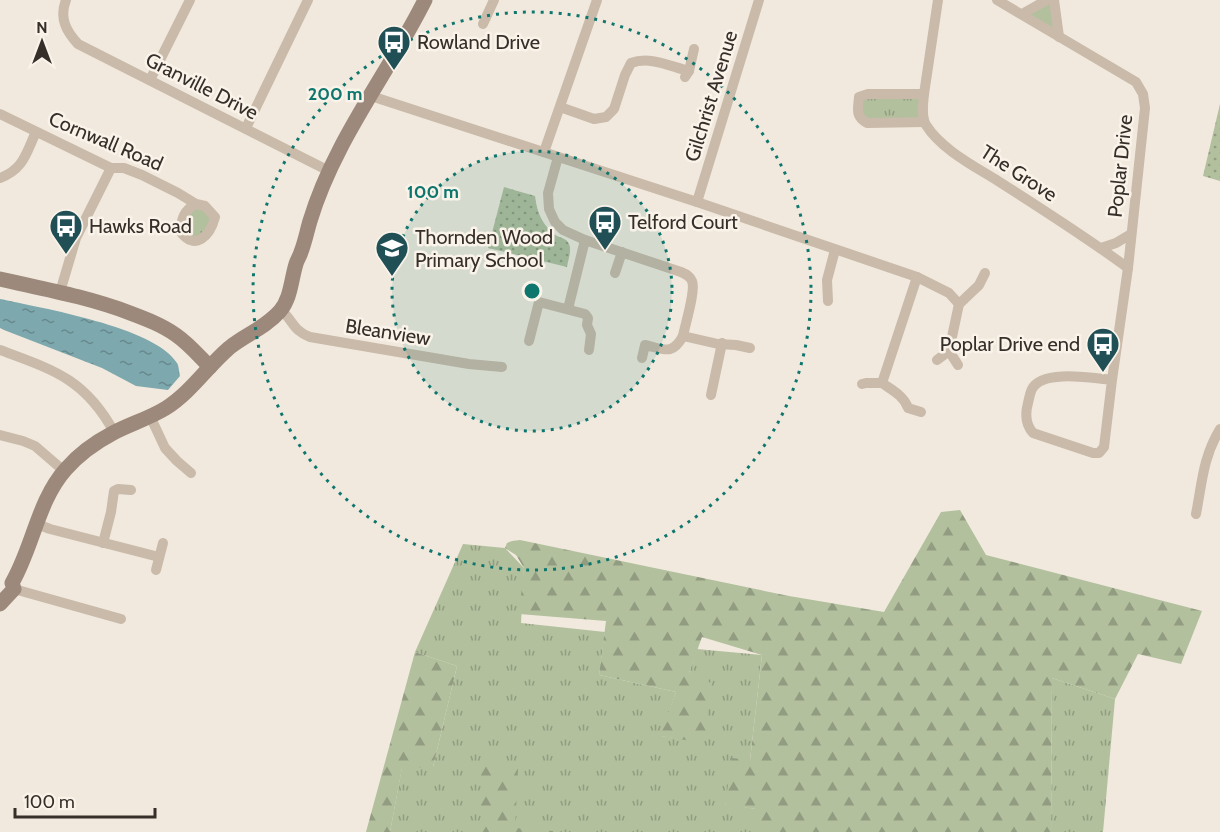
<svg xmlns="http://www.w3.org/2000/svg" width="1220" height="832" font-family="Cabin,sans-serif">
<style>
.grass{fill:url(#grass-tufts)}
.forest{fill:url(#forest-firs)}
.park{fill:url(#park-dots)}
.garden{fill:#b2c09e}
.water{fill:url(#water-ripples)}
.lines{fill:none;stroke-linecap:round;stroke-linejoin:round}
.street{stroke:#c9baaa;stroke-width:10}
.secondary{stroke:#9c897b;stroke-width:15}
.ring{fill:none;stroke:#0f766e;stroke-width:3;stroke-dasharray:3 6}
.labels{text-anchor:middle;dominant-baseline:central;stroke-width:5;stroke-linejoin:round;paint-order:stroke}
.poi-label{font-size:20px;fill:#362e29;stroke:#f9f3ea;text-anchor:start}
.street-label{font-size:20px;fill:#362e29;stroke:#f9f3ea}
.centre{fill:#0f766e;stroke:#f9f3ea;stroke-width:3}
.ring-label{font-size:18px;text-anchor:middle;font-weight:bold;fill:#0f766e;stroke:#f9f3ea;stroke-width:5;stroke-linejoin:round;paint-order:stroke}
</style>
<defs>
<pattern id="grass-tufts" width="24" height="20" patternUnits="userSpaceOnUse" patternTransform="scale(1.5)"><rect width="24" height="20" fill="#b2c09e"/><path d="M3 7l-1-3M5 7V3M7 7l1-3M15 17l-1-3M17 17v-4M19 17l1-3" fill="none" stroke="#929c81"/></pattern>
<pattern id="forest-firs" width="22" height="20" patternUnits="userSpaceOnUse" patternTransform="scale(1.5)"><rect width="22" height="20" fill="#b2c09e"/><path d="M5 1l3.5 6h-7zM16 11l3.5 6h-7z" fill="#929c81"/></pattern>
<pattern id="park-dots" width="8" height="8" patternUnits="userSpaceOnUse" patternTransform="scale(1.5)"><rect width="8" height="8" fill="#b2c09e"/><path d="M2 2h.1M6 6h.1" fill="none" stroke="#929c81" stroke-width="1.8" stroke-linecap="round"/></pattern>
<pattern id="water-ripples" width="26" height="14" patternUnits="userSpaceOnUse" patternTransform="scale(1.5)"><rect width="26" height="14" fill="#7da8ad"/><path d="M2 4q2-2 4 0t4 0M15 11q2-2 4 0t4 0" fill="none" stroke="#67898d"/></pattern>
</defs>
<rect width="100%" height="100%" fill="#f1e9dd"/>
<g class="grass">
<polygon points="924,94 924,122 860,119 859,97"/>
<polygon points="196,204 215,217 203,239 185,237 182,219"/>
<polygon points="463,544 505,548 524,568 521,623 605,632 599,675 676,692 661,736 704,742 689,673 697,649 762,655 750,760 725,804 756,809 756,832 390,832 402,767 433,767 457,666 415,652"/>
<polygon points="1052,678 1115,699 1103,832 1051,832"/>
</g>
<g class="forest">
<polygon points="960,510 986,555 1202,611 1181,664 1138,654 1115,699 1052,678 1051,832 756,832 756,809 725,805 732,758 750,760 762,655 702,637 689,673 711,683 704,743 660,736 676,692 599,675 606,621 519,614 524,568 516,555 505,548 507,543 512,541 520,540 789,596 884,612 941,512"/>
<polygon points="415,652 457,666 433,767 402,768 390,832 366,832"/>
<polygon points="481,766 518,769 515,828 553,831 553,832 481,832 484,827 481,805"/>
</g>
<g class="park">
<polygon points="1220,104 1220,181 1203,176"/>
<path d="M 504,187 L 535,196 C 537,213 543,227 557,236 C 562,238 567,239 569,244 C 572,250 568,260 567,267 L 488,248 Z"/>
</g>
<polygon class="garden" points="1054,0 1059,37 1022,14"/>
<path class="water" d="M 0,299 C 41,308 155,327 177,363 C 179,366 179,372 180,376 L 168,390 L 136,386 L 102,368 L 4,330 L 0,328 Z"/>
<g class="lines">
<g class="street">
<path d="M 66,0 C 59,18 66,31 78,44 L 329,171"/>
<path d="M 938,0 L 924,94 C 923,104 921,117 926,125 C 941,149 974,166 998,181 C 1042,209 1086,237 1128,268"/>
<path d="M 997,0 L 1136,82 L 1143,94 L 1145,108 L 1128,268 L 1112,380 L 1104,447 L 1099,453 L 1093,453 L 1033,433 C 1025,424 1025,414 1028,403 C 1029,399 1030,393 1032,389 C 1042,369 1092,378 1112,380"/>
<polyline points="1054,0 1059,37"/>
<polyline points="1022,14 1047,0"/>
<polyline points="483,24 494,0"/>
<polyline points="685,77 689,71 694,49"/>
<polyline points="150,80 190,0"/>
<polyline points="371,96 697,202 917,277 949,293 959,304"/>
<path d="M 560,107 L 594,119 L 606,117 L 614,109 L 625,75 L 631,63 C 650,56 669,66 689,71"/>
<path d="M 0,114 L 111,168 L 124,168 L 142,175 L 178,193 L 196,204 L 205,206 L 215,217 C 210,236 195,252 180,231 C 182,218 184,210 196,204"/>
<path d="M 924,122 L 867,123 C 855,116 858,110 859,97 L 868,94 L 924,94"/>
<polyline points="246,128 308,0"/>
<polyline points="544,152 597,0"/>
<path d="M 558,157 L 548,193 L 549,209 L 555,222 L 563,230 L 585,240 L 681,272 C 686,274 690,276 692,281 C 696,290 685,325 683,336 C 672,356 664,349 645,345 L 642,358"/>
<path d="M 0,178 C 24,169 26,153 36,132"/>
<polyline points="697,202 759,0"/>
<polyline points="1101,248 1116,243 1131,234"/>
<polyline points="615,273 622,252"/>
<path d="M 917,277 L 882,383 C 892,390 904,396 908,408 L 921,412"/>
<polyline points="60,292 76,238 111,168"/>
<polyline points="828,301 827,280 835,250"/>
<polyline points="568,309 585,240"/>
<path d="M 281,310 C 293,320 293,331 310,337 L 469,364 L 502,367"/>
<polyline points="683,336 718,344 736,345 750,348"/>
<polyline points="529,341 539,302 585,314 588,318 587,325 591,334 589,350"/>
<path d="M 0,350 C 54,370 85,379 114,432"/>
<polyline points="937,360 949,351"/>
<polyline points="958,365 949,351 959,304 979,285 985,273"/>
<polyline points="862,384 866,383 882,383"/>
<polyline points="711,395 722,343"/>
<polyline points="150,416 165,448 177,461 191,473"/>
<polyline points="0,435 23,441 35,446 64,471"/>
<path d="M 1196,514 C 1202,483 1203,457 1220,429"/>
<polyline points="37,524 50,529 159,557"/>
<polyline points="103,543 111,512 114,491 118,489 131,490"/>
<polyline points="156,570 163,543"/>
<polyline points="14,589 121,619"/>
</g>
<g class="secondary">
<path d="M 0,279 C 44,289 88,297 130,313 C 146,319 162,325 176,335 C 189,344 199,356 210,367"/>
<path d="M 0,604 L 14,589 L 12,583 C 33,547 38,500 66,469 C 79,454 96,442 113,433 C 130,424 150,418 166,408 C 191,392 207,367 229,348 C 246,334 264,329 280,311 C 291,298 291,280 296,264 C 297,260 300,256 301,252 C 305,242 307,231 310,221 C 334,141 388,74 425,0"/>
</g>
</g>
<circle cx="532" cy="291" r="140" fill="#0f766e" fill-opacity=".12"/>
<g class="ring">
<circle cx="532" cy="291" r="140"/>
<circle cx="532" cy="291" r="279"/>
</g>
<defs>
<symbol id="bus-pin" viewBox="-11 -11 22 30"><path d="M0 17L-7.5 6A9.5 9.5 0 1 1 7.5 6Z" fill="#205056" stroke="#f9f3ea"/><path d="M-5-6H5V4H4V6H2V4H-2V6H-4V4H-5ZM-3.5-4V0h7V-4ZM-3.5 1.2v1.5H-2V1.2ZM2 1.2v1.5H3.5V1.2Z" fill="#fff"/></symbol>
<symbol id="school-pin" viewBox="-11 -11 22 30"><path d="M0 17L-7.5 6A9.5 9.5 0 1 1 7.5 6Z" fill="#205056" stroke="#f9f3ea"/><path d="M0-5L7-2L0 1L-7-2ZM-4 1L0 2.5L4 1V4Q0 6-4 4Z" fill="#fff"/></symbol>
</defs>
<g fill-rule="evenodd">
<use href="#bus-pin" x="375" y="23" width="38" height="52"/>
<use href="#bus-pin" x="586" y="203" width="38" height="52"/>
<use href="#bus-pin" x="47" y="207" width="38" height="52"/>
<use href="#school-pin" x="373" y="229" width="38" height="52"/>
<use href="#bus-pin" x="1084" y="325" width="38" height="52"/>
</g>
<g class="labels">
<g class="poi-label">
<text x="417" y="42">Rowland Drive</text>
<text x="628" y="222">Telford Court</text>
<text x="89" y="226">Hawks Road</text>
<text x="415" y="237">Thornden Wood<tspan x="415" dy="23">Primary School</tspan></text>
<text x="1080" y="344" text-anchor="end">Poplar Drive end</text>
</g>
<g class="street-label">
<text transform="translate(202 86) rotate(27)">Granville Drive</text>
<text transform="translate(711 96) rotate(-73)">Gilchrist Avenue</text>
<text transform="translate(106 141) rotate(23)">Cornwall Road</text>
<text transform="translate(1120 166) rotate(-84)">Poplar Drive</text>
<text transform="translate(1019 173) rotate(33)">The Grove</text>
<text transform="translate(388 332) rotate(9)">Bleanview</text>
</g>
</g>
<circle cx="532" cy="291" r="9" class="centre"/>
<g class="ring-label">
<text x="335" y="100">200 m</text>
<text x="433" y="198">100 m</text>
</g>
<g transform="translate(42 42)" stroke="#f9f3ea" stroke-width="4.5" paint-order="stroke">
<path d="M0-4.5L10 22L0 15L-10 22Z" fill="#362e29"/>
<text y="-9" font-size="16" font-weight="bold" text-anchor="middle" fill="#362e29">N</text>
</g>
<path d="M15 808v9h140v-9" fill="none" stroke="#362e29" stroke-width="3"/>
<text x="24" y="808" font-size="18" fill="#362e29" stroke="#f9f3ea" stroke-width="4.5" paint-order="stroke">100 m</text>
</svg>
